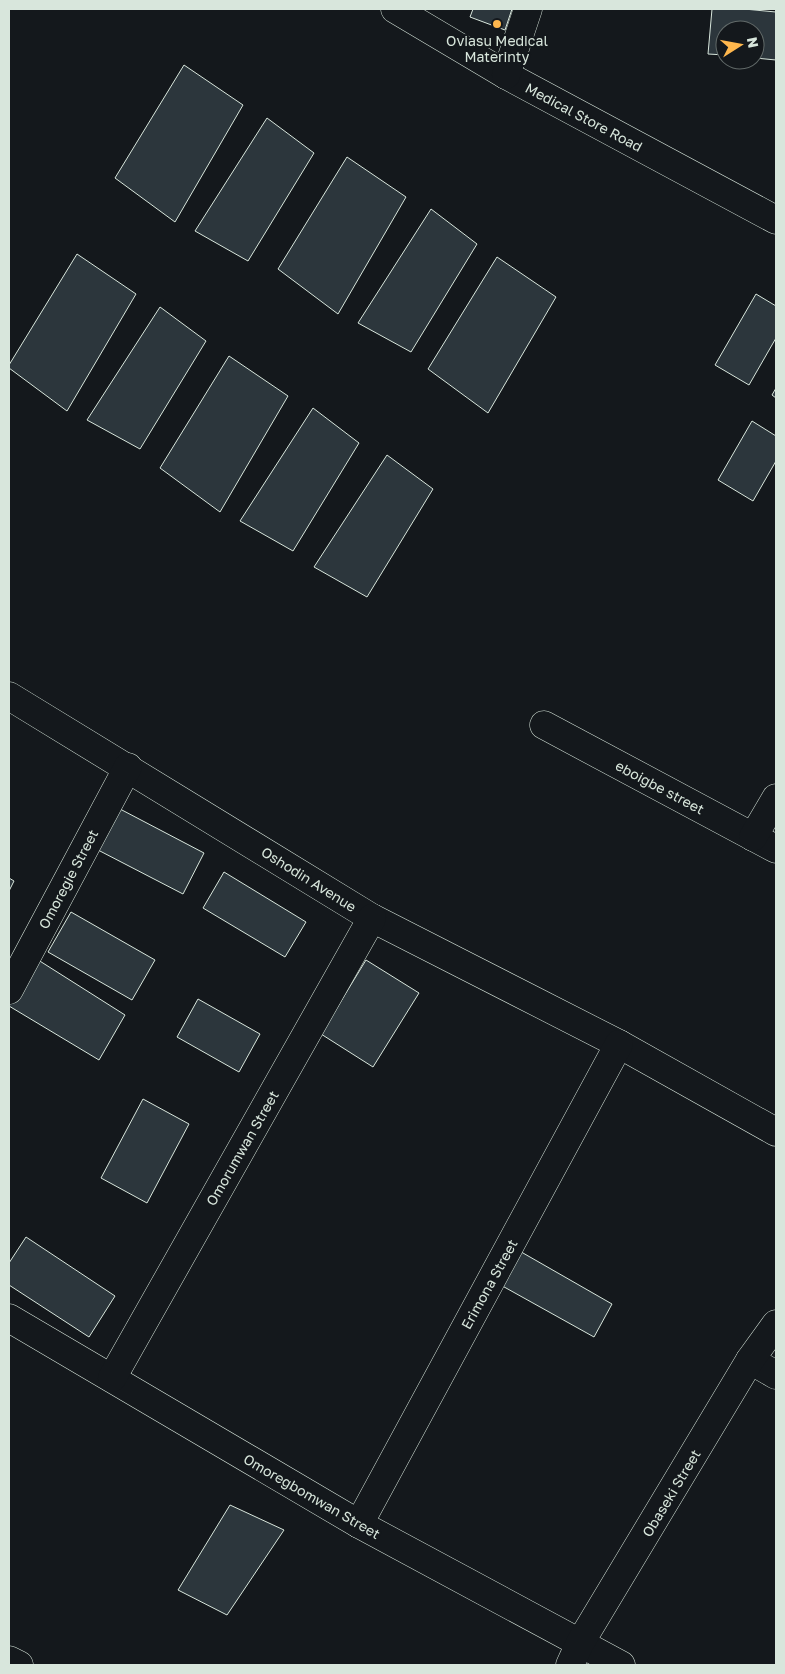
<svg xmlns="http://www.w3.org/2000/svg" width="785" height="1674" font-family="'Golos Text',sans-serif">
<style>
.building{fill:#2c363c;stroke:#d8e6dc}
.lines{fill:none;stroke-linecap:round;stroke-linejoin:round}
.minor-casing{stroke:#d8e6dc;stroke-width:29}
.minor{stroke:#14181c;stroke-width:28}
.poi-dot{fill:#ffb74d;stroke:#14181c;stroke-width:2}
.labels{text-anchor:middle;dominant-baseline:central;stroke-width:4;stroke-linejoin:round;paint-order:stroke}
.poi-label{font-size:14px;fill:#d8e6dc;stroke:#14181c}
.street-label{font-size:14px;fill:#d8e6dc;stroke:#14181c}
</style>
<rect width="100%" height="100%" fill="#14181c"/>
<g class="building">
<polygon points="473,9 512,9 505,30 470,17"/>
<polygon points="712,9 744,9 776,12 776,60 755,58 755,30 725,30 725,55 708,54"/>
<polygon points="184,65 243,105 175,222 115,178"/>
<polygon points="267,118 314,153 248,261 195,231"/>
<polygon points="347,157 406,197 338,314 278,269"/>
<polygon points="431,209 477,244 411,352 358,323"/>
<polygon points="77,254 136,294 67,411 9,368 9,365"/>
<polygon points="497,257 556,297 488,413 428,369"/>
<polygon points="756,294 776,306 776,338 749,385 715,365"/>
<polygon points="160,307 206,341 140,449 87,420"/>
<polygon points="229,356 288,396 220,512 160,468"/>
<polygon points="776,388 776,398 772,395"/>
<polygon points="313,408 359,443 293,551 240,521"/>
<polygon points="752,421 776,436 776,461 753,501 718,480"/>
<polygon points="387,455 433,489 367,597 314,567"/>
<polygon points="120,809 204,853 183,894 98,850"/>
<polygon points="224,872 306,922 285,957 203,908"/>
<polygon points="9,878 14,881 9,891"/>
<polygon points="71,912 155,960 132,1000 48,952"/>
<polygon points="35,958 125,1015 99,1060 9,1006 9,997"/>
<polygon points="366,960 419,993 373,1067 321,1034"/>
<polygon points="198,999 260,1034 239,1072 177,1037"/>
<polygon points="143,1099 189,1124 147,1203 101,1178"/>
<polygon points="26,1237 115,1296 89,1337 9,1285 9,1263"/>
<polygon points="516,1249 612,1304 594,1337 497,1283"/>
<polygon points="230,1505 284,1530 227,1615 178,1590"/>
</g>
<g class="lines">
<defs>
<g id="minor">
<polyline points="395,9 506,75 776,220"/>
<polyline points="506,75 528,9"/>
<polyline points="9,696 372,918 619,1044 776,1132"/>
<polyline points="544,725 776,849"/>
<polyline points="753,837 776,798"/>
<polyline points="9,990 128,767"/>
<polyline points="9,1318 359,1524 621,1665"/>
<polyline points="750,1360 776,1375"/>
<polyline points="112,1378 372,918"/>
<polyline points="359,1524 619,1044"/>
<polyline points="9,1660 19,1665"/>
<polyline points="570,1665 580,1643 750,1360 776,1324"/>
</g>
</defs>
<use href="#minor" class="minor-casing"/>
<use href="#minor" class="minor"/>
</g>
<circle class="poi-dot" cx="497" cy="24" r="5"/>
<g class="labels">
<g class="poi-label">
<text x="497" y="40">Oviasu Medical<tspan x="497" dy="16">Materinty</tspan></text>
</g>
<g class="street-label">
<text transform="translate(584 117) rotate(28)">Medical Store Road</text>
<text transform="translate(660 787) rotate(28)">eboigbe street</text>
<text transform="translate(68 879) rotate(-62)">Omoregie Street</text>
<text transform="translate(309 879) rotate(32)">Oshodin Avenue</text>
<text transform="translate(242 1148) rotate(-60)">Omorumwan Street</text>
<text transform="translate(489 1284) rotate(-61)">Erimona Street</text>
<text transform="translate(671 1493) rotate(-59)">Obaseki Street</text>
<text transform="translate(312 1496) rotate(30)">Omoregbomwan Street</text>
</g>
</g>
<rect width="785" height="1674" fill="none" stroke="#d8e6dc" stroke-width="20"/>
<g transform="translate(740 45) rotate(79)"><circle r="24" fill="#14181c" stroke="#626a69"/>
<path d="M0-4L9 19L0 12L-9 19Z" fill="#ffb74d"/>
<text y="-8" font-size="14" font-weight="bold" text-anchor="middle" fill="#d8e6dc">N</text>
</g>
</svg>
